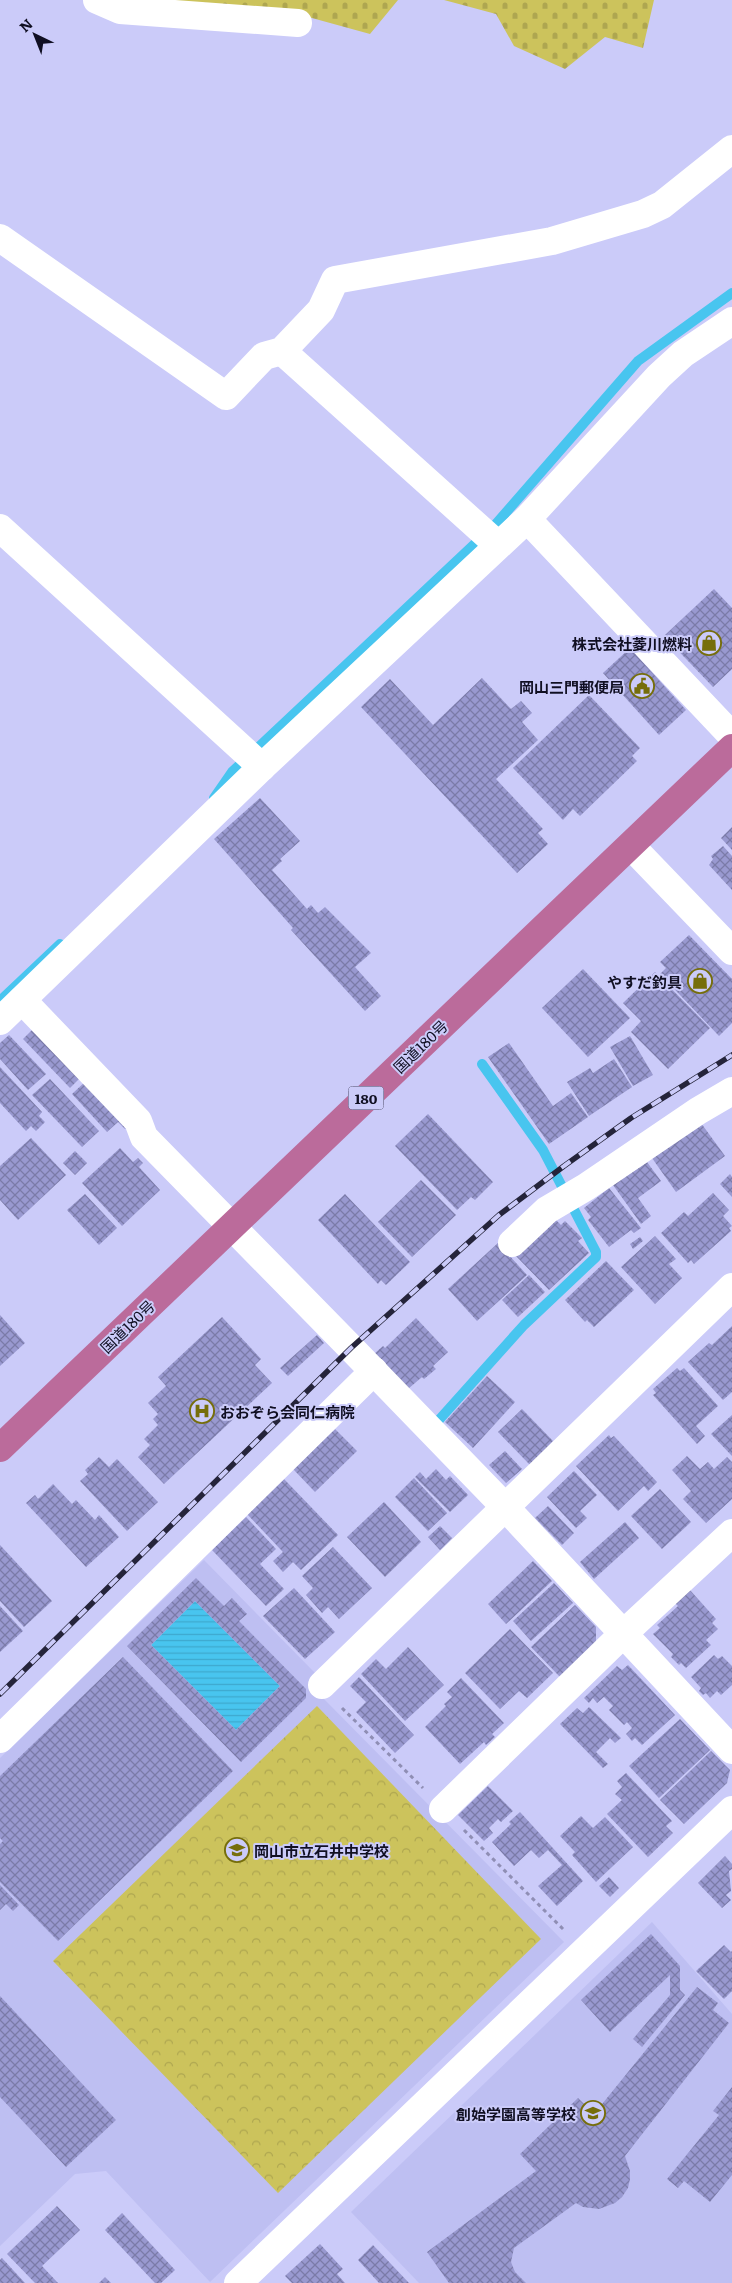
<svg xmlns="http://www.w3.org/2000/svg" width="732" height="2283" font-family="Literata,'Noto Sans JP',serif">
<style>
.built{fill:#bebff2}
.cemetery{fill:url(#cemetery-stones)}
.park{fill:url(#park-crowns)}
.water{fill:url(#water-rules)}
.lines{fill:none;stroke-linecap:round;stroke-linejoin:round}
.stream{stroke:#48c5ef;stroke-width:10}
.building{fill:url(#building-cross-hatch);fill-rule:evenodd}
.path{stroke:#8f8eb4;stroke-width:3;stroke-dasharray:4 4;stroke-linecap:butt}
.street{stroke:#fff;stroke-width:28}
.highway{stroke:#bb6b9b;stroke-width:28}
.rail-casing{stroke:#25243a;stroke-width:5.5}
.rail{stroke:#cbcbf9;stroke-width:4;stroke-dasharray:11;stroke-linecap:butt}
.labels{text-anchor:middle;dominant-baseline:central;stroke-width:4;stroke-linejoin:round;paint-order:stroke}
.shield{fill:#cbcbf9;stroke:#484762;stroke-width:1}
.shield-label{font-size:14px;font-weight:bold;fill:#100f22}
.poi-label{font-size:15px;font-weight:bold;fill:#100f22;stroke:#cbcbf9;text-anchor:end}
.street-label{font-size:15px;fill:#100f22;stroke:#cbcbf9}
</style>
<defs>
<pattern id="cemetery-stones" width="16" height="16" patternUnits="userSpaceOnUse" patternTransform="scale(1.25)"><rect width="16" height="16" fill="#ccc35c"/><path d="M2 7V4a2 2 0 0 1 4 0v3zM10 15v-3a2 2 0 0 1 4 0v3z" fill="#aea650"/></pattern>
<pattern id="park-crowns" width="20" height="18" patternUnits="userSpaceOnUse" patternTransform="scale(1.25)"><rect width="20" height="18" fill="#ccc35c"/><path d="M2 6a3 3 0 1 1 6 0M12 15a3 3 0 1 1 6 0" fill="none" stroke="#aea650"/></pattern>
<pattern id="water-rules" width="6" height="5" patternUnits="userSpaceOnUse" patternTransform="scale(1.25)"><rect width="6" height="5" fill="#48c5ef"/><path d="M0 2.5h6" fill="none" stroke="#3ea8cd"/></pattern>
<pattern id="building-cross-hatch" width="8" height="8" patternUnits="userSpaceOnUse" patternTransform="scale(1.25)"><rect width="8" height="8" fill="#9999d0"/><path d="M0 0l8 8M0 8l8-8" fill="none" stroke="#7b7ba8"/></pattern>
</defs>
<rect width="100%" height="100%" fill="#cbcbf9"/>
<g class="built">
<polygon points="204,1560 317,1675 323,1698 564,1942 210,2282 106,2171 75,2174 0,2246 0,1758"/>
<polygon points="652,1922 732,2014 732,2283 419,2283 351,2212"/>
</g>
<g class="cemetery">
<polygon points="168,0 398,0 370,34 301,15"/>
<polygon points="444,0 654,0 643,48 605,37 565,69 514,46 496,14"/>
</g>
<polygon class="park" points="317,1706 541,1939 278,2193 53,1961"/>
<polygon class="water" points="195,1601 280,1686 236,1730 151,1645"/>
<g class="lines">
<g class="stream">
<polyline points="214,798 232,772 495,525 638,361 732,293"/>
<polyline points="0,1001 60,944"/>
<polyline points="438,1421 524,1325 596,1257 596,1252 543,1150 482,1064"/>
</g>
</g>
<g class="building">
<polygon points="714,589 732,608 732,669 713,687 664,636"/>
<polygon points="630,648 686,710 659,735 603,673"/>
<polygon points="482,678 511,709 521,701 532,713 522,722 538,740 496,779 543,829 538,833 548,844 517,873 361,707 390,679 433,725"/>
<polygon points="589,695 640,748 632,756 637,761 580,816 573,809 563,820 513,768"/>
<polygon points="260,798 300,841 280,859 282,861 272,870 307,909 311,905 318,913 325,907 371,953 355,967 381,996 365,1011 291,930 293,928 214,839"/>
<polygon points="732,827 732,850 721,838"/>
<polygon points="723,846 732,856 732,890 709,865 713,859 711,856"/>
<polygon points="689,935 732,979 732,1023 719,1036 660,974 666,968 660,962"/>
<polygon points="583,969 630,1018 588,1057 542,1008"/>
<polygon points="655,972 710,1028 668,1069 631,1032 641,1021 623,1003"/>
<polygon points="36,1026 83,1075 70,1088 23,1039"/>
<polygon points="9,1035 46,1074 28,1090 0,1059 0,1043"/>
<polygon points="630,1036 653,1075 633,1086 610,1047"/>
<polygon points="509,1043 553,1106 571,1093 588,1117 549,1144 488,1057"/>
<polygon points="614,1059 632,1087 589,1116 567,1082 590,1068 593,1073"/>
<polygon points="0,1067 42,1112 39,1116 45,1122 36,1131 31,1126 26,1131 0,1103"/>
<polygon points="50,1079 99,1131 82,1147 32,1095"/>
<polygon points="88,1079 131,1124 125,1129 118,1122 107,1132 72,1094"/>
<polygon points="428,1114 493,1182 475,1200 471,1197 457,1210 395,1146"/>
<polygon points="701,1123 725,1156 676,1192 652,1158"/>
<polygon points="31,1138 66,1175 18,1220 0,1200 0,1166"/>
<polygon points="120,1148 133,1162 138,1158 143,1163 139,1167 160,1190 122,1226 82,1183"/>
<polygon points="75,1151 87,1163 75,1175 63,1163"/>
<polygon points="647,1162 661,1181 638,1198 651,1216 641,1224 613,1185"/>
<polygon points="730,1174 732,1177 732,1197 720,1184"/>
<polygon points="421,1180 456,1215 412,1257 378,1222"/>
<polygon points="609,1188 641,1228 634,1233 631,1230 609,1247 588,1220 591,1217 584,1208"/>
<polygon points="713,1193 729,1210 723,1216 732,1226 729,1228 731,1231 694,1264 691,1260 688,1263 661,1233 684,1212 688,1216"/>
<polygon points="85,1194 117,1228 99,1245 67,1210"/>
<polygon points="345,1194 410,1262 386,1285 381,1280 378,1284 318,1220"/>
<polygon points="555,1219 561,1225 565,1221 582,1238 578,1241 589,1253 549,1290 516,1256"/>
<polygon points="655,1236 676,1259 669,1264 682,1278 655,1304 621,1267"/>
<polygon points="640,1237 643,1241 633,1249 630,1244"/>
<polygon points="498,1243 527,1275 477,1321 448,1289"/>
<polygon points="606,1261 634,1290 594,1327 587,1320 585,1322 565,1300"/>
<polygon points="529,1275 545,1292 518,1317 502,1300"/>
<polygon points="0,1315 25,1343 0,1366"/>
<polygon points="222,1317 261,1359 255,1365 272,1383 164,1484 138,1457 150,1445 144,1439 158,1425 153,1419 158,1414 148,1403 166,1386 158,1377"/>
<polygon points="416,1318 448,1352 433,1366 436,1369 424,1379 422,1377 408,1389 374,1354 383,1346 385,1348"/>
<polygon points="732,1326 732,1392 723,1400 688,1362 709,1343 712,1345"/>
<polygon points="317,1335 324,1343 288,1376 280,1368"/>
<polygon points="677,1368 680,1371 684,1368 718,1406 696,1426 705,1436 697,1444 653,1395 656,1393 653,1389"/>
<polygon points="487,1376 515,1402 473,1448 445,1422"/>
<polygon points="522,1409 553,1441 530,1465 498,1432"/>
<polygon points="732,1415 732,1456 711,1434"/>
<polygon points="335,1429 357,1451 315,1492 293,1469"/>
<polygon points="609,1435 611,1438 614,1436 657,1482 648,1491 644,1486 618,1511 576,1466"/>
<polygon points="505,1451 522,1469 506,1483 489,1465"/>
<polygon points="687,1456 700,1469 708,1462 714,1469 727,1457 732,1462 732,1499 706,1523 683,1499 691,1491 672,1470"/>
<polygon points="99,1457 109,1467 117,1459 158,1502 127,1531 80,1481 88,1474 85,1470"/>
<polygon points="436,1469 446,1480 450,1476 468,1495 450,1512 415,1477 420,1472 426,1479"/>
<polygon points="574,1471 597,1495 580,1511 587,1518 576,1528 547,1497"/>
<polygon points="414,1478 447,1513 428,1531 395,1497"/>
<polygon points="284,1479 338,1535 301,1570 293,1562 283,1572 273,1561 283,1552 247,1514"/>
<polygon points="53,1484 72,1504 76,1500 95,1520 99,1515 119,1537 86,1567 26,1503 35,1495 38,1499"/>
<polygon points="660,1489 691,1522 662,1549 631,1516"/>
<polygon points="384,1502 421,1542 385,1577 347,1537"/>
<polygon points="548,1506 574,1533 562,1545 535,1518"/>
<polygon points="246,1517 276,1549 260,1564 284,1589 266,1606 212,1550"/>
<polygon points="625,1522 639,1538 594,1579 580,1562"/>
<polygon points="440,1526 452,1538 440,1550 428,1537"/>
<polygon points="0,1545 52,1601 24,1627 0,1601"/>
<polygon points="333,1547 372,1588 339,1619 328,1607 322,1613 306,1595 313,1588 302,1576"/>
<polygon points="533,1561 552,1581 506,1624 488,1604"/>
<path d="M 196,1578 L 224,1606 L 232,1598 L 247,1614 L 239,1621 L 306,1689 L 306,1698 L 241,1762 L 127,1646 ZM 195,1601 L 280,1686 L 236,1730 L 151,1645 Z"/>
<polygon points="554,1583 573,1603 531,1641 513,1621"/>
<polygon points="294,1588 335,1632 305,1659 263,1616"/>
<polygon points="689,1589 716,1619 712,1623 718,1629 706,1640 711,1645 686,1668 681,1663 679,1665 671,1657 673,1654 653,1634 660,1628 657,1625 678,1606 674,1602"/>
<polygon points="575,1605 596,1627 596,1643 560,1677 531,1647"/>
<polygon points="0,1606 23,1631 0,1652"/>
<polygon points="510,1629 553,1673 527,1698 519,1691 500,1709 465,1673"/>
<polygon points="408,1647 444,1685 405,1721 361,1674 376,1659 386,1669"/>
<polygon points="714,1655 718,1659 722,1656 732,1666 732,1685 721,1695 717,1691 710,1698 706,1693 703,1695 699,1691 701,1688 691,1677"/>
<polygon points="123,1657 233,1771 58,1941 0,1882 0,1844 3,1841 0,1838 0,1776"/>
<polygon points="628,1665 675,1715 642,1745 635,1738 632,1741 626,1734 632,1728 627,1722 624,1725 609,1710 613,1706 604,1697 597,1703 593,1698 589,1703 584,1698 617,1666 622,1670"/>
<polygon points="359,1677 414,1735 395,1753 356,1712 366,1702 350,1686"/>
<polygon points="461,1678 504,1723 492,1734 495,1737 486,1745 484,1742 460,1764 425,1727 446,1706 444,1704 452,1697 447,1692"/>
<polygon points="589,1707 621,1738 615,1743 610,1738 596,1752 608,1764 603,1768 560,1724 577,1708 583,1713"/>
<polygon points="680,1719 710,1750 659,1798 629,1766"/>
<polygon points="711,1751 730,1770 727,1783 684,1824 660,1800"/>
<polygon points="626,1773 672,1821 666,1826 673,1833 648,1857 607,1814 622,1800 615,1794 622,1787 617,1781"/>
<polygon points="488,1786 513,1811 501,1822 498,1819 489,1828 493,1833 484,1841 458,1815"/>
<polygon points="520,1812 583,1881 557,1906 538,1886 562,1865 548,1850 539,1858 531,1850 514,1866 492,1842 511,1824 509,1822"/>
<polygon points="581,1816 593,1828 605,1817 633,1847 596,1882 572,1855 575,1852 560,1836"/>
<polygon points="725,1856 732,1864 732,1869 729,1871 731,1891 726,1895 731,1900 722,1908 698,1883"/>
<polygon points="609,1877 619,1888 610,1897 599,1886"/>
<polygon points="0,1885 19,1905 13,1911 6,1904 0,1910"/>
<polygon points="651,1934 680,1966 680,1990 685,1995 642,2047 633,2039 670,1995 670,1975 610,2032 581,2000"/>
<polygon points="724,1945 731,1952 732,1951 732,1991 724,1999 696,1971"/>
<polygon points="697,1987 718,2003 713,2010 729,2023 625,2156 630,2171 630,2179 628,2188 622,2197 615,2203 599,2209 583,2207 576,2203 514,2248 511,2262 515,2272 526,2283 449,2283 427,2252 536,2171 520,2154 578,2098 594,2114"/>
<polygon points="0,1996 116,2120 66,2167 0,2097"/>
<polygon points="732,2087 732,2175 710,2202 684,2181 678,2188 667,2179 719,2115 713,2111"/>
<polygon points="57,2206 80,2230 42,2266 58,2283 35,2283 7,2254"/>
<polygon points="122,2213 175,2270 161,2283 155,2283 105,2230"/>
<polygon points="320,2244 343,2269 337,2274 345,2283 292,2283 285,2276"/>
<polygon points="373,2245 409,2283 379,2283 358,2260"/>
<polygon points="2,2258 25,2283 0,2283 0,2260"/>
<polygon points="105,2277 111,2283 99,2283"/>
</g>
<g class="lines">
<g class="path">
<polyline points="342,1708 423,1788"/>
<polyline points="464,1830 564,1930"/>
</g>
<g class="street">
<polyline points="97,0 120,10 298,23"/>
<polyline points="0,238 226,396 264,356 282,351 321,310 335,280 552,241 643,214 662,205 732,149"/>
<polyline points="282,351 498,545"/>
<polyline points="527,519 732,736"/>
<polyline points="0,528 262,767"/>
<polyline points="631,846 732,951"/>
<polyline points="22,1000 138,1121 144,1137 351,1348 505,1507 732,1750"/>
<polyline points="0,1021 262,767 527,519 659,376 683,354 732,321"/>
<polyline points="512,1243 547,1210 586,1187 698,1111 732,1091"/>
<polyline points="322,1685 732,1287"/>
<polyline points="0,1739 374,1371"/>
<polyline points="443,1809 623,1634 732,1533"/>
<polyline points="238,2283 732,1810"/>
</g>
<polyline class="highway" points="0,1448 732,748"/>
<defs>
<polyline id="rail" points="0,1694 351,1348 499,1215 564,1166 631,1118 732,1055"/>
</defs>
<use href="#rail" class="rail-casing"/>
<use href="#rail" class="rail"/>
</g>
<defs>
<symbol id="shop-ring" viewBox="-11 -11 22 22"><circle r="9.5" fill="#cbcbf9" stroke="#766e0b" stroke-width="1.5"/><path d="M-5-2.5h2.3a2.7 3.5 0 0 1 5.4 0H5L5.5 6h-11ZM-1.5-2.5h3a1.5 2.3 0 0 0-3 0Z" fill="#766e0b"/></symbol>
<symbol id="civic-ring" viewBox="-11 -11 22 22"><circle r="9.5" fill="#cbcbf9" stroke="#766e0b" stroke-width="1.5"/><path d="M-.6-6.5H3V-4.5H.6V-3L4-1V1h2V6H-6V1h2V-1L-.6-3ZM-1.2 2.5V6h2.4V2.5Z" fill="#766e0b"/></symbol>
<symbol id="hospital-ring" viewBox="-11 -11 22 22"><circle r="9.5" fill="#cbcbf9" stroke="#766e0b" stroke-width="1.5"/><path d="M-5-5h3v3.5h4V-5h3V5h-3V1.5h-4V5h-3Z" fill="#766e0b"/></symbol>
<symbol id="school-ring" viewBox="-11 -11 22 22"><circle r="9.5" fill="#cbcbf9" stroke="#766e0b" stroke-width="1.5"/><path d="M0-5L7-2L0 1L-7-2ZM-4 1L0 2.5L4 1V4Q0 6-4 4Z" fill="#766e0b"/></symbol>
</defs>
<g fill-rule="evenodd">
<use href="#shop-ring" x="695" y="629" width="28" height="28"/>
<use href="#civic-ring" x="628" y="672" width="28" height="28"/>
<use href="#shop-ring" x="686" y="967" width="28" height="28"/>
<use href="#hospital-ring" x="188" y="1397" width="28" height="28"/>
<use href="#school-ring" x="223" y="1836" width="28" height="28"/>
<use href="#school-ring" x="579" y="2099" width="28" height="28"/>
</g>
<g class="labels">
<rect class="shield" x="348.5" y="1086.5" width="35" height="23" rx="4"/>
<g class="shield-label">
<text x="366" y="1098">180</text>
</g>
<g class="poi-label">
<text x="692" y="643">株式会社菱川燃料</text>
<text x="624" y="686">岡山三門郵便局</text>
<text x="682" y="981">やすだ釣具</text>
<text x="220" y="1411" text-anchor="start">おおぞら会同仁病院</text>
<text x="254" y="1850" text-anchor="start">岡山市立石井中学校</text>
<text x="576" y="2113">創始学園高等学校</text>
</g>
<g class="street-label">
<text transform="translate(420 1046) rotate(-44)">国道180号</text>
<text transform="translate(127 1326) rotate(-44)">国道180号</text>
</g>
</g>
<g transform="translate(35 35) rotate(317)" stroke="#cbcbf9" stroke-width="4" paint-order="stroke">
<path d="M0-4L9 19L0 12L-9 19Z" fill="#100f22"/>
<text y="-8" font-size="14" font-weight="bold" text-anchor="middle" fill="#100f22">N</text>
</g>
</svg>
